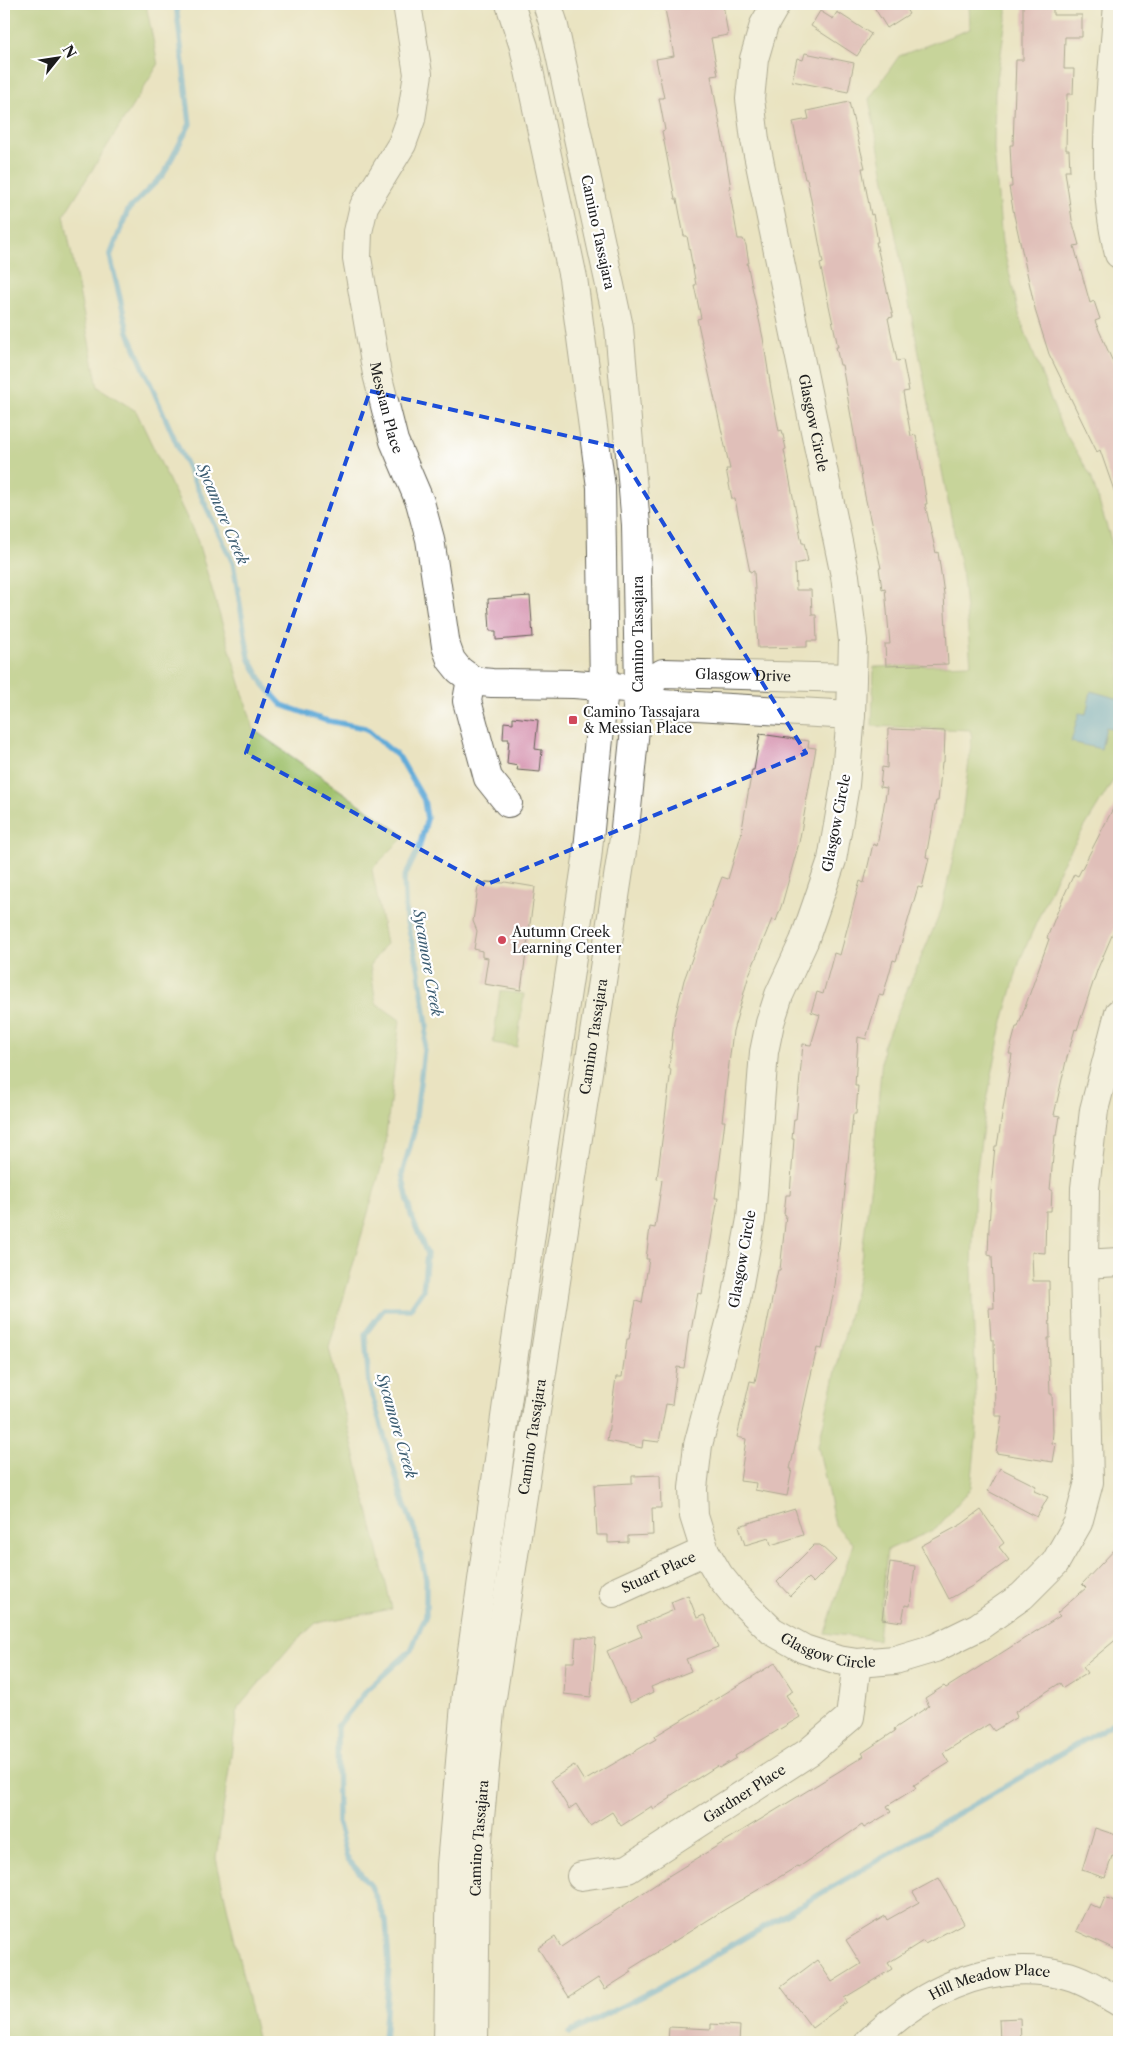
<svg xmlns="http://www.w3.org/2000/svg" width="1123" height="2046" font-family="'Libre Caslon Text',serif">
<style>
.green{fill:#9ec06a;stroke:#5d6e43}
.water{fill:#60aad8;stroke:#3e637a}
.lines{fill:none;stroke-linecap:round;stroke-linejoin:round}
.stream{stroke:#60aad8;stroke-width:5.5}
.building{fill:#d593af}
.minor-casing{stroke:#646256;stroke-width:30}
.major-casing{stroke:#646256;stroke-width:30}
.minor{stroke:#fff;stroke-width:28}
.major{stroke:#fff;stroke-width:28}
.marked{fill:none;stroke:#1d4ed8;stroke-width:4;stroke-dasharray:10 6;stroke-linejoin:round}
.poi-dot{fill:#d1495b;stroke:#fff;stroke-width:2}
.labels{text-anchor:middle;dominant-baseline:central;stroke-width:4.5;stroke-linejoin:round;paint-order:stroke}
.street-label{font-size:14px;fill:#1c1c1c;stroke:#fff}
.poi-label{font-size:14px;fill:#1c1c1c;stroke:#fff;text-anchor:start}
.water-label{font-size:15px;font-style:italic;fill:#3b5c71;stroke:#fff}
</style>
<rect width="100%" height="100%" fill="#fff"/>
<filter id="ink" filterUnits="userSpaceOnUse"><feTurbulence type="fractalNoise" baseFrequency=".02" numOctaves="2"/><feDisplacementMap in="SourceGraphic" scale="10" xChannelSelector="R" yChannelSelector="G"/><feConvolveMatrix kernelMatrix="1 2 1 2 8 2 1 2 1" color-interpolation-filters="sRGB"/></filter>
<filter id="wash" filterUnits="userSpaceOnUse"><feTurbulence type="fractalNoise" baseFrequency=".0096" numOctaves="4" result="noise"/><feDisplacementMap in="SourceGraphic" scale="20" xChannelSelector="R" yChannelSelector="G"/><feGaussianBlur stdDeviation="1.12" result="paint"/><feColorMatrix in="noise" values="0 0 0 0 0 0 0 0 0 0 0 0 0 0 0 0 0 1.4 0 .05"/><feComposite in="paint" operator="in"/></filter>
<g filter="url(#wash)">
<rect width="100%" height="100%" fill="#eae3c1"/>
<g class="green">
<polygon points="4,4 146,4 158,65 64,215 98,387 136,411 197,539 254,730 405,836 372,869 386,944 370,965 376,1003 400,1020 383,1161 329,1348 392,1609 316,1623 290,1647 238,1708 216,1858 258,2042 4,2042"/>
<polygon points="969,4 1007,4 1007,13 995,93 994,149 1002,242 1020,318 1061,426 1091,476 1111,540 1119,578 1119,771 1061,866 1020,960 1001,1029 986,1106 975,1184 972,1267 977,1430 971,1488 936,1529 887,1550 878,1640 825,1633 853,1544 835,1525 818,1446 859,1275 872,1174 883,1046 941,911 961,823 972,737 970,730 872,726 874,667 971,664 963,578 869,99 899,56 970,29"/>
<polygon points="500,991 524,994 517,1047 493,1043"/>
</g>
<polygon class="water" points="1091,691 1119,699 1119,709 1114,729 1106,727 1101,749 1071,742 1079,713 1086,714"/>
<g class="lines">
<g class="stream">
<polyline points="176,4 190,124 163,175 128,210 110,256 128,332 178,447 233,563 249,658 264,685 282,705 324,720 365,728 400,758 424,800 427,819 419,848 404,878 406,918 418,966 427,1025 414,1132 402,1174 411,1215 427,1254 423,1290 410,1309 384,1309 365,1334 369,1385 403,1500 416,1534 426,1579 426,1615 411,1650 368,1689 337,1727 338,1824 347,1858 371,1886 386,1921 389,1965 384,2042"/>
<polyline points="569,2033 660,1987 1119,1720"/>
</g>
</g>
<g id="blocks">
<g class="building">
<polygon points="664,4 723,4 728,35 711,38 718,75 711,76 725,152 731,188 729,188 738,239 743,239 746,245 749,263 747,263 763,338 771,389 779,431 782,430 786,449 784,450 802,543 804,543 808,561 795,564 796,590 811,590 812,615 816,615 817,641 807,641 807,647 758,648 754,571 750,572 735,499 732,499 726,469 730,469 697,319 701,318 694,285 696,285 687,236 684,236 677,199 675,199 662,131 665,130 659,98 664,98 656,59 674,56"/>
<polygon points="872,4 903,4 909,14 887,28"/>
<polygon points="1023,4 1053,4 1053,15 1082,15 1082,37 1065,37 1064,69 1074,69 1073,94 1067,94 1066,150 1069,150 1070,171 1065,171 1072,220 1079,245 1074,246 1090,303 1094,301 1100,319 1095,321 1119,376 1119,498 1117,499 1100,450 1097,452 1049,354 1036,313 1014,215 1009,187 1012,187 1010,145 1013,145 1016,60 1023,60"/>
<polygon points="820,11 833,19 837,12 871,34 857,56 811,26"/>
<polygon points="805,53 854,63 848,92 792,81 797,58 803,60"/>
<polygon points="849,102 865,168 862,168 871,215 873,214 878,242 876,242 893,317 888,318 897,361 903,360 909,391 903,392 911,436 916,435 927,504 925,504 936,553 938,552 944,594 948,664 886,666 885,644 890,644 885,588 882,589 879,568 881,568 865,496 842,365 840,365 836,347 838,347 820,264 823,263 807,179 805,179 793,122 809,119 807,111"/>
<polygon points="530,596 533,637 496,640 496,631 490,631 488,599"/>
<polygon points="513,717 538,720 535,749 542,750 540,772 517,770 518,766 507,764 509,739 503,739 504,722 513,723"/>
<polygon points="888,729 945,731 944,762 942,762 938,801 936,801 926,857 929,858 922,888 918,887 896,961 893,960 883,996 879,995 866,1039 858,1037 855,1086 858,1086 856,1114 853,1114 835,1286 822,1349 817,1348 790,1469 792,1469 787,1496 755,1490 756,1483 740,1481 746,1439 737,1437 750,1381 755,1382 778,1270 780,1270 786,1215 784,1214 786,1195 790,1195 794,1139 792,1139 794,1119 796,1119 803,1044 811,1045 820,1015 811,1012 817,992 823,994 834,953 840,955 860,881 864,883 873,844 877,846 887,788 880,787 882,767 887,768"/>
<polygon points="760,734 809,741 808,747 816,748 799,843 782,904 776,921 772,919 749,975 733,1031 722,1121 725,1121 715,1198 718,1198 702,1294 698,1293 691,1331 689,1331 684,1368 677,1367 672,1405 666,1404 659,1442 643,1440 642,1448 607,1441 616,1377 622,1377 627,1339 629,1339 636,1301 642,1303 649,1259 646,1259 650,1227 655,1228 662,1180 657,1179 667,1102 671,1069 669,1069 674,1021 684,980 722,877 728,879 741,835 752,770 754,770"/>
<polygon points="1119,797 1119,919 1098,968 1077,1030 1075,1029 1066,1061 1054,1115 1060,1116 1057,1135 1055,1135 1050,1190 1052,1190 1051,1211 1046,1211 1045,1253 1032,1252 1033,1281 1049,1281 1050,1338 1048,1338 1050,1394 1052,1394 1053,1432 1052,1443 1056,1444 1053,1462 996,1453 1002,1416 995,1416 994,1340 991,1340 989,1308 994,1308 992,1256 988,1255 989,1227 992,1178 995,1146 997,1146 1012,1054 1009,1054 1016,1027 1018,1027 1049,939 1047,938 1062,900 1074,874 1078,876"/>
<polygon points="486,882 504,883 505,882 535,887 521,990 484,984 488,958 482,957 482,951 474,949 477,931 473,921 478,887"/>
<polygon points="1000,1468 1036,1486 1034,1491 1048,1497 1037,1517 988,1491"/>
<polygon points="660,1475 661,1508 652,1508 653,1535 628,1536 628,1542 608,1543 608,1535 597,1535 594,1485 632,1483 632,1476"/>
<polygon points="795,1509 803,1535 771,1545 769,1538 745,1545 739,1526"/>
<polygon points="981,1510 1004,1543 999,1547 1009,1560 974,1585 949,1599 921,1546 962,1524"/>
<polygon points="814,1545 820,1545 836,1560 813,1583 808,1578 790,1596 777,1582"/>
<polygon points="1119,1545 1119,1637 1083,1667 1087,1673 1063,1688 1060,1683 1015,1712 1017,1717 994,1731 989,1724 943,1753 949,1763 914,1785 916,1788 887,1806 891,1812 864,1828 862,1825 799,1867 798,1866 724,1910 630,1969 632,1972 605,1989 598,1978 569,1997 538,1948 555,1937 561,1947 670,1875 864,1756 862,1753 895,1731 894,1729 929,1706 925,1698 944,1686 946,1688 1060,1616 1057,1613 1086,1588 1082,1584"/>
<polygon points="890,1562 915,1566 910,1606 905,1605 902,1622 882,1619"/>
<polygon points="688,1595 697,1618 704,1615 718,1647 686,1659 691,1671 651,1687 653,1692 630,1703 607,1651 642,1636 637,1626 674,1610 671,1602"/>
<polygon points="576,1637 596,1638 591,1697 564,1694 566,1662 574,1662"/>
<polygon points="775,1663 793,1691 786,1695 800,1717 735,1756 736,1758 719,1768 717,1766 670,1796 671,1798 654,1809 652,1806 621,1826 612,1812 590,1826 576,1804 569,1809 551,1780 574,1765 584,1781 656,1739 655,1736"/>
<polygon points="1095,1828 1119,1836 1119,1859 1112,1856 1105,1878 1082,1870"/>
<polygon points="939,1878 964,1923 925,1944 923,1941 888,1963 892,1969 844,1998 847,2002 812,2028 781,1987 817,1960 832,1982 861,1964 846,1940 885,1916 887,1920 919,1902 913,1892"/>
<polygon points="1105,1897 1119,1903 1119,1951 1076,1931 1089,1904 1100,1909"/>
<polygon points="1020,2018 1021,2042 1000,2042 999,2019"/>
<polygon points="711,2024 740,2026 739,2042 668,2042 669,2027 711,2029"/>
</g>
</g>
</g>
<g filter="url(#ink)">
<use href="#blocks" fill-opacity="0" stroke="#646256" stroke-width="1"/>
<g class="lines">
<defs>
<g id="minor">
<path id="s1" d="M 407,4 L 418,74 L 411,119 L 402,144 L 364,206 L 358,232 L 357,258 L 377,374 L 394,441 L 420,502 L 430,539 L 446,646 L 451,660 L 459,670 L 471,679 L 481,682 L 492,683 L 574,684 L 639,689 L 661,704 L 851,715"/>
<path id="s2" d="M 776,4 L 764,25 L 754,59 L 750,99 L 755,140 L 845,576 L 853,641 L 851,715 L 845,785 L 832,860 L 804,941 L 779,995 L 770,1023 L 764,1052 L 751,1219 L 736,1300 L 698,1445 L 693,1488 L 694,1516 L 705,1551 L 719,1575 L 735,1595 L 772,1631 L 804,1649 L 838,1660 L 857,1663 L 895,1660 L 935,1648 L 978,1627 L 1022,1596 L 1055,1563 L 1078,1523 L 1089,1482 L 1084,1264 L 1085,1188 L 1094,1110 L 1119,1013"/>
<path d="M 1118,4 C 1112,87 1098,173 1119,254"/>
<polyline points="471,679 467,701 488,778 508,803"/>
<path id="s3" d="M 639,689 L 663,673 L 852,678"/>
<polyline points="1084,1264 1119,1262"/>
<path id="s4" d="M 613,1593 L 705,1551"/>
<path id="s5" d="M 581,1876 L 628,1869 L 809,1752 L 850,1717 L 857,1663"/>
<path id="s6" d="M 869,2042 C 923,1991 988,1957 1064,1975 C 1083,1979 1102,1992 1119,2002"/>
</g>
<g id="major">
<polyline points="448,2042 451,1865 466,1693 543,1149 587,859 604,688 601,487 573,278 524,47 510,4"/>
<path id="s7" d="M 474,2042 L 476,1861 L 490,1711 L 624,838 L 639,689 L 636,525 L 619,327 L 553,22 L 547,4"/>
</g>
</defs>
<use href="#minor" class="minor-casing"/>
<use href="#major" class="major-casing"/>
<use href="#minor" class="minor"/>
<use href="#major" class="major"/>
</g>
</g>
<path d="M0 0H1123V2046H0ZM 370,391 L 616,447 L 806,753 L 485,885 L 246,753 Z" fill="#eae3c1" fill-opacity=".55" fill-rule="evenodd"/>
<path class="marked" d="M 370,391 L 616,447 L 806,753 L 485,885 L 246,753 Z"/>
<g class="poi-dot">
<rect x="568" y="715" width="10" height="10" rx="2.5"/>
<circle cx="502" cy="940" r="5"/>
</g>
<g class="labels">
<g class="street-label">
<text transform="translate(598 232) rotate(78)">Camino Tassajara</text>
<text stroke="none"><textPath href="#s1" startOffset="421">Messian Place</textPath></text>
<text stroke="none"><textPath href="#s2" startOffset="430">Glasgow Circle</textPath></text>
<text transform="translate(638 634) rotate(-90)">Camino Tassajara</text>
<text stroke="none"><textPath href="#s3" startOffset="109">Glasgow Drive</textPath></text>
<text transform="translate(836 823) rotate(-79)">Glasgow Circle</text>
<text stroke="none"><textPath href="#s7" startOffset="1014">Camino Tassajara</textPath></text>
<text transform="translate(742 1259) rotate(-80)">Glasgow Circle</text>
<text stroke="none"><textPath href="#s7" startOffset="609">Camino Tassajara</textPath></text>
<text stroke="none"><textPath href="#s4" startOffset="50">Stuart Place</textPath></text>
<text stroke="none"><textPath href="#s2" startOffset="1750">Glasgow Circle</textPath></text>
<text stroke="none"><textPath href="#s5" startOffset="186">Gardner Place</textPath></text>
<text stroke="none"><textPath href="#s7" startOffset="204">Camino Tassajara</textPath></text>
<text stroke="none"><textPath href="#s6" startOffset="139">Hill Meadow Place</textPath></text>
</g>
<g class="poi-label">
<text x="583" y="712">Camino Tassajara<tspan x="583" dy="16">&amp; Messian Place</tspan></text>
<text x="512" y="932">Autumn Creek<tspan x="512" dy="16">Learning Center</tspan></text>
</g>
<g class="water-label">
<text transform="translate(223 514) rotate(67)">Sycamore Creek</text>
<text transform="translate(428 963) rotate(80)">Sycamore Creek</text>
<text transform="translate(397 1426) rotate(74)">Sycamore Creek</text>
</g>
</g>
<rect width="1123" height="2046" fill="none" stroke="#fff" stroke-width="20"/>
<g transform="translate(58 58) rotate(60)" stroke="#ffffff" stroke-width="4" paint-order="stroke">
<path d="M0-4L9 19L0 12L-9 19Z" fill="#1c1c1c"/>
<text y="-8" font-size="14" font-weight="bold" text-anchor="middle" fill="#1c1c1c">N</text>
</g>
</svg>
